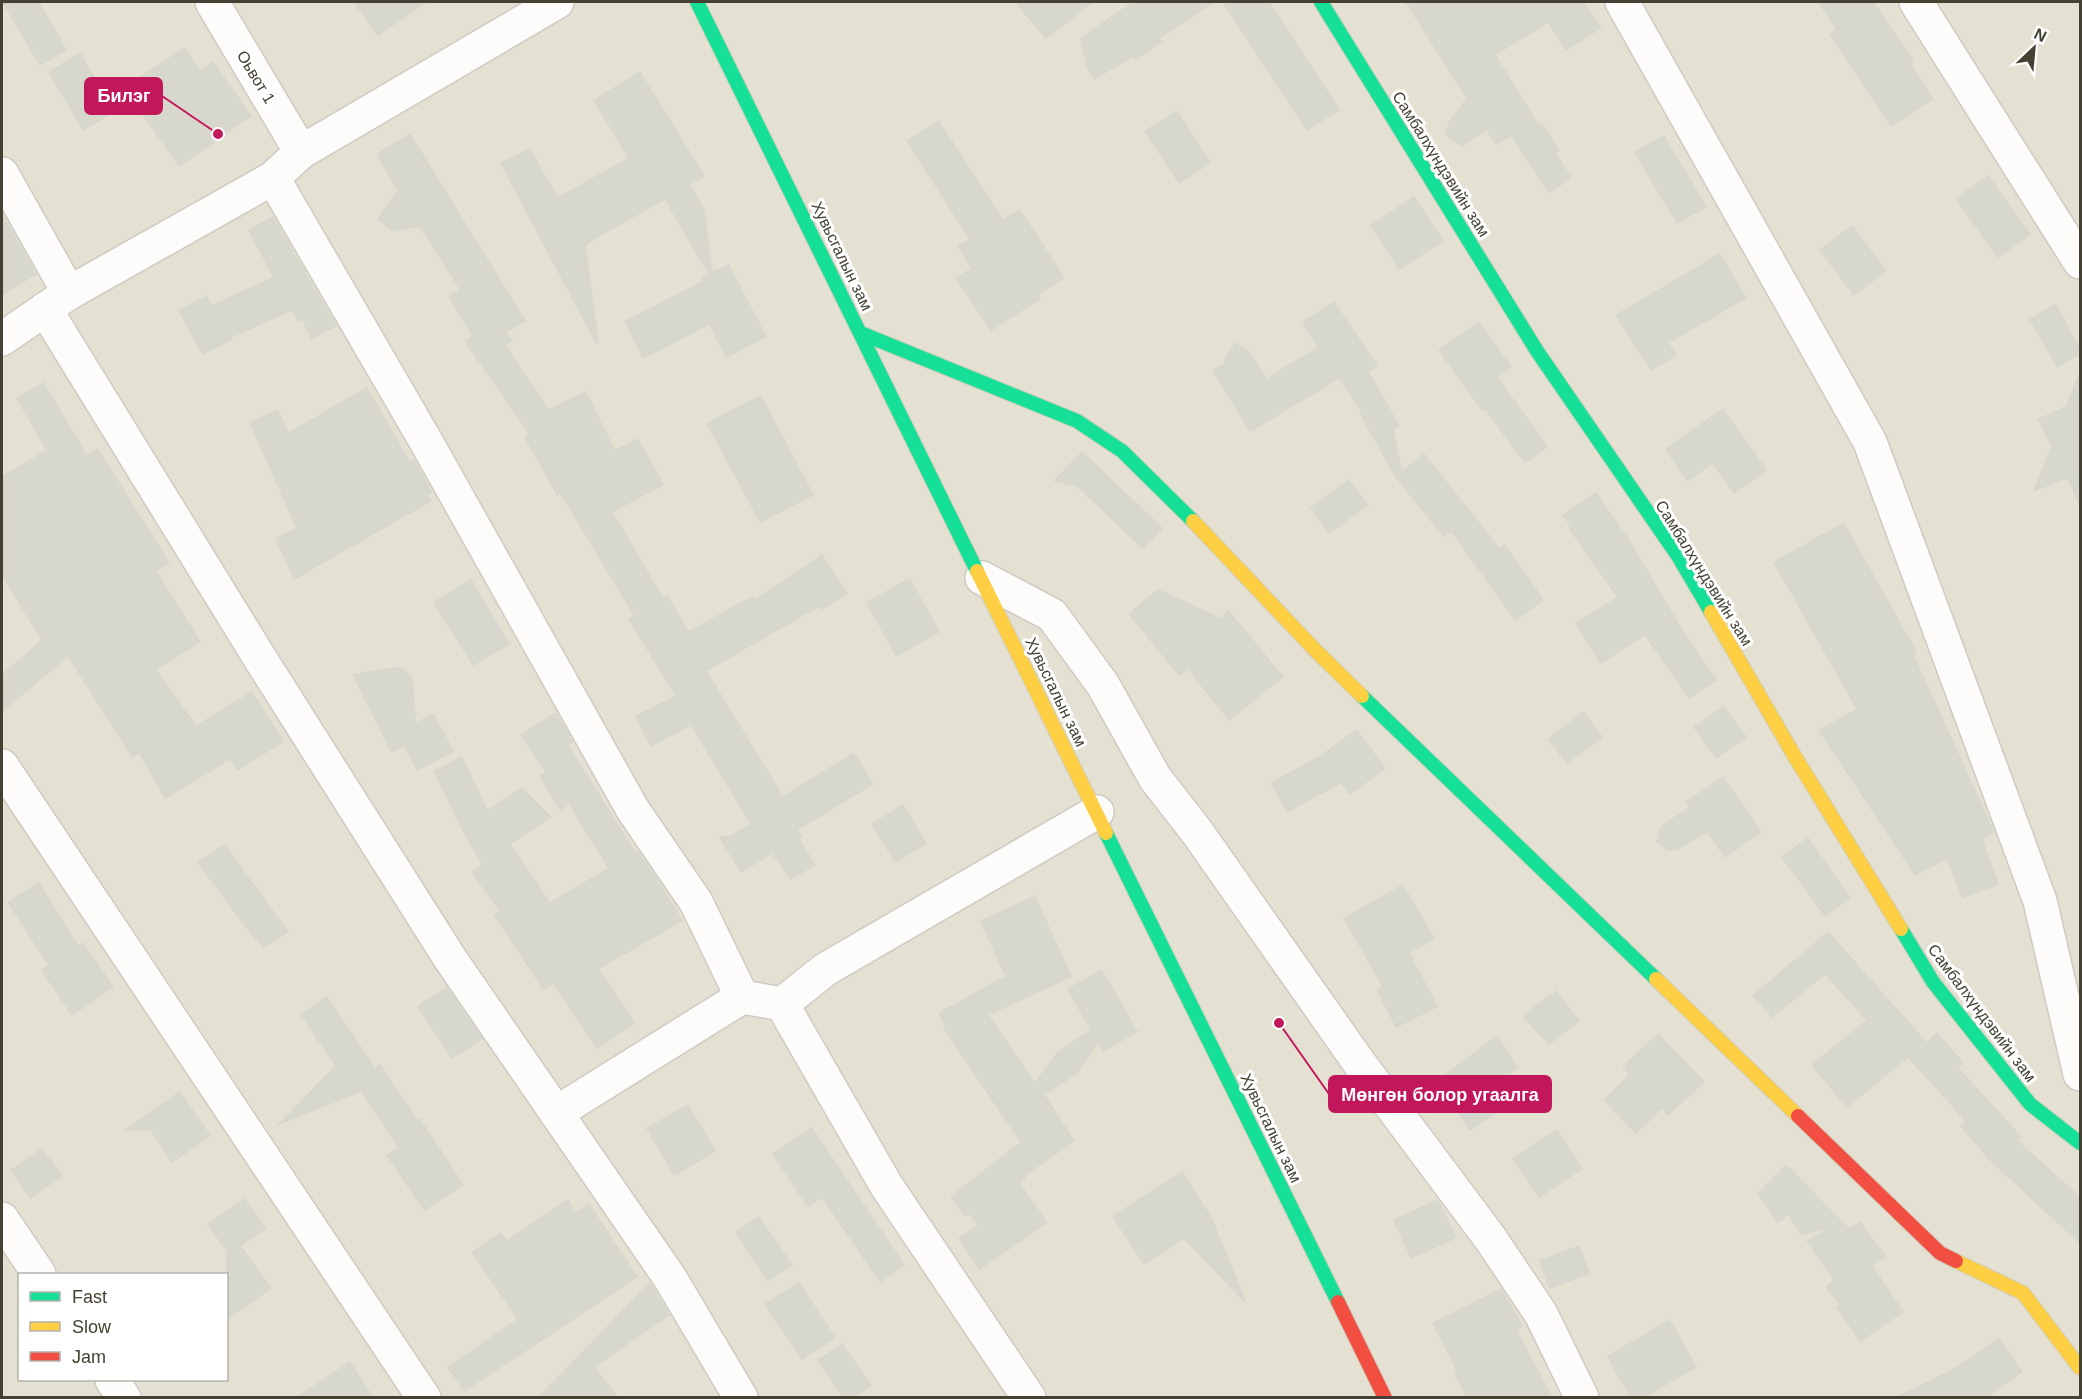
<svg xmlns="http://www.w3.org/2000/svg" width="2082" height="1399" font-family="Arial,sans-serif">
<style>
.residential{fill:#e4e1d2;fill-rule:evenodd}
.building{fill:#d8d7ce}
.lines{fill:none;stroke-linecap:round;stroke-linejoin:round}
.street-casing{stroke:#cdcbc3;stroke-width:36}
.fast-casing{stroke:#cfcdbb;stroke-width:16}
.slow-casing{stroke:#cfcdbb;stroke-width:16}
.jam-casing{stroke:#cfcdbb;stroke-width:16}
.street{stroke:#fdfcfb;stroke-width:33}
.fast{stroke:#16e098;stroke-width:14}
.slow{stroke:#ffcf43;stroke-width:14}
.jam{stroke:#f24e42;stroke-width:14}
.labels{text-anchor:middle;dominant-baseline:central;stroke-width:6;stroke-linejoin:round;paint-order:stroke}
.street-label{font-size:16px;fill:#444132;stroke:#fff}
.leader{fill:none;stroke:#c2185b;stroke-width:2}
.callout-dot{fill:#c2185b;stroke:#fff;stroke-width:2}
.callout{fill:#c2185b;stroke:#c2185b;stroke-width:2}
.callout-label{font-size:18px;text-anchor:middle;font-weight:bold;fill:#fff}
</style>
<rect width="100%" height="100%" fill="#efeee5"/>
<path class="residential" d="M 2,2 L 2080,2 L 2080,1397 L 2,1398 ZM 20,1274 L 226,1274 L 226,1380 L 20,1380 Z"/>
<g class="building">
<polygon points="2,2 40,3 67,50 40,66"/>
<polygon points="353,2 428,2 378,36"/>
<polygon points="1014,2 1094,2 1046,39"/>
<polygon points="1132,2 1216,2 1160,38 1163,41 1135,61 1133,57 1094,80 1086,65 1080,38"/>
<polygon points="1222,2 1270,2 1340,110 1307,131"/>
<polygon points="1405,2 1584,2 1602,28 1566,51 1548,23 1496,55 1539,125 1542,123 1560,150 1556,153 1572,178 1549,194 1511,136 1496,145 1486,130 1461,147 1445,135 1448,123 1466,98"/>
<polygon points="1818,2 1874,2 1914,61 1911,64 1934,99 1891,127 1829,34 1836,30"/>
<polygon points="185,47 200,70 213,61 252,116 179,167 123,88"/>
<polygon points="80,52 115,111 83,131 48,72"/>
<polygon points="640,71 705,176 690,185 705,210 713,272 729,264 767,337 726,358 709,325 643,359 624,321 703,281 701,278 708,274 665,200 602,235 586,246 599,343 596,344 500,163 530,148 558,197 628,158 593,100"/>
<polygon points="1177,110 1211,163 1179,184 1144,131"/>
<polygon points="939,120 1003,219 1020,209 1065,278 1039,295 1041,299 991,331 955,278 971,268 957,246 969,239 906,141"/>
<polygon points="410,133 526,321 507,332 513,341 506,346 549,409 586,391 615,450 638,438 664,485 613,512 663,597 667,595 689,631 752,596 754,600 822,554 848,594 822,610 819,607 707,671 783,796 854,752 874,784 798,830 802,837 799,838 816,865 791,880 772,854 741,873 718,836 730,836 750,824 691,726 650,747 635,716 675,696 628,619 634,616 560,493 557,496 524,437 529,434 464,341 472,336 448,296 459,289 428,239 419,227 393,232 377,219 397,190 376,154"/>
<polygon points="1664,135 1707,207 1677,224 1634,152"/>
<polygon points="1988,175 2031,234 1998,258 1955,199"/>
<polygon points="1414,196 1444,241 1399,270 1370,225"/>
<polygon points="2,214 37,274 2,296"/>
<polygon points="273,216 337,326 311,340 302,320 298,322 292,311 231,338 232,340 202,355 178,310 207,295 212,305 273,277 248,230"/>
<polygon points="1852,225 1887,271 1854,296 1819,250"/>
<polygon points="1720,253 1747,298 1669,343 1677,355 1651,371 1615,315"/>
<polygon points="1334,301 1378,366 1369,372 1400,426 1394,430 1402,471 1424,453 1500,548 1505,544 1544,600 1515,621 1451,532 1444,538 1395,477 1361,416 1360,410 1339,379 1250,432 1212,370 1223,364 1226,356 1235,342 1250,352 1267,378 1317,347 1302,322"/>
<polygon points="2056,303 2080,348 2080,355 2057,368 2029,319"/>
<polygon points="1479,321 1512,367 1498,377 1548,447 1525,464 1486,411 1482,411 1438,350"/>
<polygon points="2078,375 2080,376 2080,506 2067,479 2033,492 2051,446 2037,419 2066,406"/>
<polygon points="44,382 87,455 98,448 170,563 157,572 201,642 157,670 196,725 252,691 284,742 237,771 230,760 165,799 139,754 132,758 68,657 2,712 2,674 41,640 2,576 2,476 46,450 16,398"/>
<polygon points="367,387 410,461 414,459 433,493 428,495 432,501 294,580 275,538 296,528 249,422 278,409 289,432"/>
<polygon points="761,395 814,495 760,523 706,423"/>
<polygon points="1723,408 1767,470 1734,494 1712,464 1687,482 1665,449"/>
<polygon points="1082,451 1163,528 1143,549 1077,487 1053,481"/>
<polygon points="1349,479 1369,505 1329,534 1310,508"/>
<polygon points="1596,492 1627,536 1684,632 1717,680 1689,699 1645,636 1600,664 1575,623 1617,597 1568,528 1570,526 1562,515"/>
<polygon points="1844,522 1917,652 1914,655 1995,833 1983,840 1999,884 1962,899 1947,859 1915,876 1818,730 1856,709 1773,562"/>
<polygon points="910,578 940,632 896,657 866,602"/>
<polygon points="471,579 510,644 473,666 433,602"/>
<polygon points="1158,589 1222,618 1228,609 1284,677 1229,721 1188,670 1179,676 1128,614"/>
<polygon points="396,667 402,668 413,678 416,722 434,713 454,752 417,771 404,747 391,753 352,674"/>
<polygon points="1724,706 1747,737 1716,759 1693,727"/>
<polygon points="1584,711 1603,737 1567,764 1547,739"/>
<polygon points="556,712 574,743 569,745 636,853 638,851 662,886 683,921 599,969 636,1023 597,1049 553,984 543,990 493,914 499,911 471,872 482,864 467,840 433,771 462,756 488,810 522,787 552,817 511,844 550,902 608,868 569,805 560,811 539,776 545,772 520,735"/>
<polygon points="1357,729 1386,769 1349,795 1341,783 1287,813 1270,783 1319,756"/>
<polygon points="1723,776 1762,832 1725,858 1707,833 1677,850 1668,851 1656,842 1659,830 1662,825 1689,807 1685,802"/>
<polygon points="903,804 927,844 895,863 871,824"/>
<polygon points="1808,837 1851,898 1825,917 1781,857"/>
<polygon points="225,844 289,932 264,948 245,927 197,862"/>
<polygon points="39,882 78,945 83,942 114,987 72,1016 41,970 48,965 7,902"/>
<polygon points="1403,884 1435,939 1410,953 1438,1007 1396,1028 1376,989 1382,986 1343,918"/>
<polygon points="1035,895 1072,977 989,1015 1035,1082 1057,1052 1090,1030 1067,989 1102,969 1138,1032 1103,1052 1098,1044 1077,1074 1045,1095 1075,1141 1025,1176 1026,1178 1020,1183 1048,1223 979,1270 958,1238 978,1225 969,1214 965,1217 950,1197 1020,1142 943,1028 945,1027 938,1013 1005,976 980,921"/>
<polygon points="1828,931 1927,1042 1937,1032 1964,1063 1958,1067 2022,1137 2018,1141 2080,1196 2080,1244 1989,1160 1960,1126 1965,1121 1908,1058 1920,1048 1847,1108 1811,1065 1866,1020 1825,975 1772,1018 1752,996"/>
<polygon points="447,987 483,1039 452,1059 417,1006"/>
<polygon points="1556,990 1580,1021 1549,1045 1522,1016"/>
<polygon points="327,996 375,1067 380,1064 418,1120 420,1118 464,1185 424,1211 386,1155 398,1147 361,1092 276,1126 335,1066 300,1014"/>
<polygon points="1658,1033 1705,1082 1668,1116 1662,1109 1636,1134 1603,1100 1629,1074 1622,1067"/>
<polygon points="1497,1035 1518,1068 1494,1086 1507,1106 1470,1131 1436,1081"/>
<polygon points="180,1091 211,1136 172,1163 150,1130 124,1130"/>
<polygon points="688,1104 716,1151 674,1176 646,1128"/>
<polygon points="812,1127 905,1265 880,1283 822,1198 808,1208 772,1154"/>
<polygon points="1557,1129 1583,1169 1539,1198 1512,1158"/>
<polygon points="42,1148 63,1176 30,1199 10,1170"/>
<polygon points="1786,1164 1849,1228 1860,1221 1887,1257 1873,1266 1904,1312 1860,1342 1835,1306 1839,1304 1825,1287 1834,1280 1806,1241 1827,1229 1801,1235 1788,1215 1778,1224 1757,1193"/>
<polygon points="1182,1171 1212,1218 1246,1301 1244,1302 1184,1239 1144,1265 1112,1216"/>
<polygon points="245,1198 266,1229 241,1246 272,1288 226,1321 226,1251 207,1224"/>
<polygon points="568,1199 576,1212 589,1203 638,1277 464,1392 447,1367 517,1319 471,1252 501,1232 507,1240"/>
<polygon points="1438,1199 1457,1238 1411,1259 1393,1220"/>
<polygon points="759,1216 793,1265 768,1282 735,1232"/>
<polygon points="1580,1245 1590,1274 1549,1289 1539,1260"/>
<polygon points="650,1282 670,1315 595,1367 619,1398 537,1398"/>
<polygon points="799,1282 836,1338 802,1360 764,1304"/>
<polygon points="1501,1288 1523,1326 1517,1330 1553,1398 1467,1398 1453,1372 1456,1370 1432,1323"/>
<polygon points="1670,1319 1697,1367 1644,1398 1630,1398 1607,1356"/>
<polygon points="1999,1338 2023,1372 1987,1398 1894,1398 1955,1368"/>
<polygon points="842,1343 872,1386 854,1398 843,1398 817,1360"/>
<polygon points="350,1361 374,1398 295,1398"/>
</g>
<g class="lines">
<defs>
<g id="street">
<polyline points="212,2 301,152"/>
<polyline points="1622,2 1870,442 2040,901 2080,1074"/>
<polyline points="1916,2 2080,262"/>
<polyline points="2,174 69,293"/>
<polyline points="273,178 424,438 633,810 696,902 742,997 782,1004 886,1185 1029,1398"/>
<polyline points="45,309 261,660 451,960 670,1278 741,1398"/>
<polyline points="2,339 69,293 273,178 301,152 557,2"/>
<polyline points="982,578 1052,615 1103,685 1155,778 1197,832 1360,1064 1490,1238 1541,1314 1582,1398"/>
<polyline points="2,766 424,1398"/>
<polyline points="782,1004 826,969 1097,812"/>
<polyline points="556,1113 742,997"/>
<polyline points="2,1219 39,1274"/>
<polyline points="112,1380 124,1398"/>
</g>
<g id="fast">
<polyline points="697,2 977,571"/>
<polyline points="1321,2 1537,351 1678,556 1711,612"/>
<polyline points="863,334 1077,421 1122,451 1193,521"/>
<polyline points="1362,696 1656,979"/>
<polyline points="1106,833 1338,1302"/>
<polyline points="1901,929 1933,982 2030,1104 2080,1143"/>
</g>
<g id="slow">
<polyline points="1193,521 1316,651 1362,696"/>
<polyline points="977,571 1106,833"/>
<polyline points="1711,612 1795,757 1901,929"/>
<polyline points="1656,979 1798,1116"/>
<polyline points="1956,1261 2023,1293 2080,1368"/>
</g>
<g id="jam">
<polyline points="1798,1116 1940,1253 1956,1261"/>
<polyline points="1338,1302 1385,1398"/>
</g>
</defs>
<use href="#street" class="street-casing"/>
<use href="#fast" class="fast-casing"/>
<use href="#slow" class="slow-casing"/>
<use href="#jam" class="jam-casing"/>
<use href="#street" class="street"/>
<use href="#fast" class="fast"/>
<use href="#slow" class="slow"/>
<use href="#jam" class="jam"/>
</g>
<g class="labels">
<g class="street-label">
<text transform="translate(256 77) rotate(59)">Оьвот 1</text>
<text transform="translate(1441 164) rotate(58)">Самбалхүндэвийн зам</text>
<text transform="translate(842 256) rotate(64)">Хувьсгалын зам</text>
<text transform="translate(1704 573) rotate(58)">Самбалхүндэвийн зам</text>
<text transform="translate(1056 692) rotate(64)">Хувьсгалын зам</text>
<text transform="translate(1982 1013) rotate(53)">Самбалхүндэвийн зам</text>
<text transform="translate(1271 1128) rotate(64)">Хувьсгалын зам</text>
</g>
</g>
<path class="leader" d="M218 134L162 96M1279 1023L1329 1094"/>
<g class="callout-dot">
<circle cx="218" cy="134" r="6"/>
<circle cx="1279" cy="1023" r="6"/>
</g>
<g class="callout">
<rect x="85" y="78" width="77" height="36" rx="6"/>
<rect x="1329" y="1076" width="222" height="36" rx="6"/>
</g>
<g class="callout-label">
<text x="124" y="102">Билэг</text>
<text x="1440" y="1101">Мөнгөн болор угаалга</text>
</g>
<rect width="2082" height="1399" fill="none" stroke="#444132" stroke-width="6"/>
<rect x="18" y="1273" width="210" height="108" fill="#ffffff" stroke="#b4b3ad" stroke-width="1.5"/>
<rect x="30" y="1292" width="30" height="9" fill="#16e098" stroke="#b4b3ad" stroke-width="1.5"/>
<text x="72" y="1303" font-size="18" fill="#444132">Fast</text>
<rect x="30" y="1322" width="30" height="9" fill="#ffcf43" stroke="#b4b3ad" stroke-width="1.5"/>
<text x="72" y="1333" font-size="18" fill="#444132">Slow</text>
<rect x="30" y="1352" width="30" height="9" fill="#f24e42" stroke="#b4b3ad" stroke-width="1.5"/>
<text x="72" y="1363" font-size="18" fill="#444132">Jam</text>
<g transform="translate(2034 48) rotate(26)" stroke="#ffffff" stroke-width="4.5" paint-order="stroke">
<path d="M0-4.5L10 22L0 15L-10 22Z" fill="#444132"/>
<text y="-9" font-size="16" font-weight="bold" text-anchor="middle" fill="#444132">N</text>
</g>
</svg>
